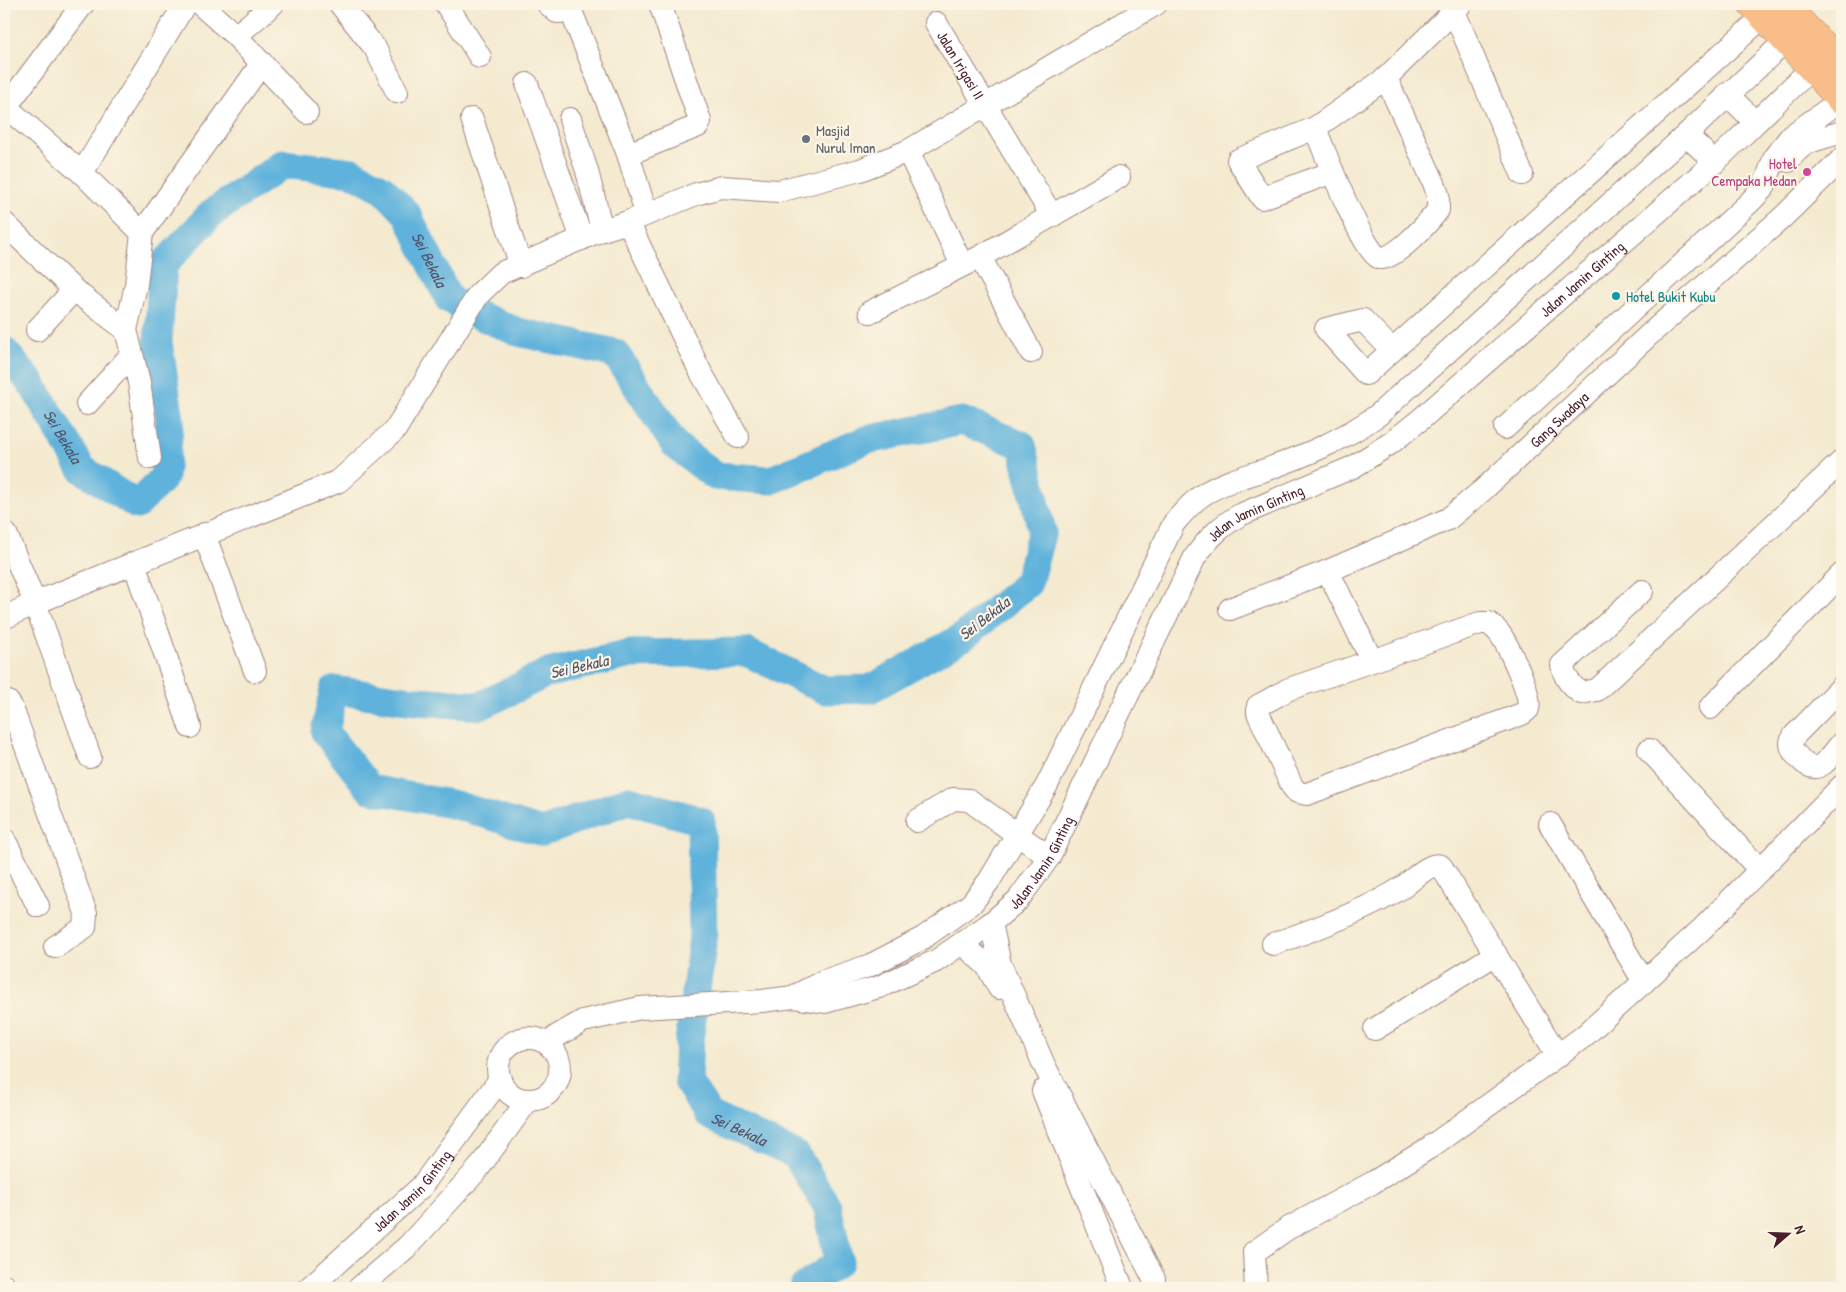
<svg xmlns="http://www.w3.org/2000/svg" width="1846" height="1292" font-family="'Patrick Hand',sans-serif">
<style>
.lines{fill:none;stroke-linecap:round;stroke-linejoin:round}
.river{stroke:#5fb2db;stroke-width:29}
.minor-casing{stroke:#9f847e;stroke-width:24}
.highway-casing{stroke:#9f847e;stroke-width:29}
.minor{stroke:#fff;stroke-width:22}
.highway{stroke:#f8bd88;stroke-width:28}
.worship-dot{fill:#6b7280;stroke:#fcf5e5;stroke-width:2}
.hotel-dot{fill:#d1479c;stroke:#fcf5e5;stroke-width:2}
.culture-dot{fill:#0f9aa8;stroke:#fcf5e5;stroke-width:2}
.labels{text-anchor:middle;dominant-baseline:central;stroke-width:4.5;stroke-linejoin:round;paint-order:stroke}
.street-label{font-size:15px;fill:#4a1f2b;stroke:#fcf5e5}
.worship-label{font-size:15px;fill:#5b616d;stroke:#fcf5e5;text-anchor:start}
.hotel-label{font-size:15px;fill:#b23c85;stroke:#fcf5e5;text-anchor:end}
.culture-label{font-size:15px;fill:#0d838f;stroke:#fcf5e5;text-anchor:start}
.water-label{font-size:16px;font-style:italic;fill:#515269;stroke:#fcf5e5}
</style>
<rect width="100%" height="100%" fill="#fcf5e5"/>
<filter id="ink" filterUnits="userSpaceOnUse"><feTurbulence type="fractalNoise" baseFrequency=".02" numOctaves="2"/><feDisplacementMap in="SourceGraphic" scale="10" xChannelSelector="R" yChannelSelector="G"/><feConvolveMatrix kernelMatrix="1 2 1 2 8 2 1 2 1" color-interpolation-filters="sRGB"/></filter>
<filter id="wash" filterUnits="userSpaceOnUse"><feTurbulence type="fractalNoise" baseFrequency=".0096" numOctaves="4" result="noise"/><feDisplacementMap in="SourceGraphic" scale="20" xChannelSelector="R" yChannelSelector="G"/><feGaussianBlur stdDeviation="1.12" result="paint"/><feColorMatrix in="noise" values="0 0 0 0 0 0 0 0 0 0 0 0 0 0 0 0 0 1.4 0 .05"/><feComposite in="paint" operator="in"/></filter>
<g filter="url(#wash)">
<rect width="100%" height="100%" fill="#f4ead0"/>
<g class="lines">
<path class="river" id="s1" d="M 4,351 L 32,384 L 82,469 L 137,505 L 164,477 L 170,420 L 158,342 L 163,265 L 212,213 L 283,164 L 352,172 L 383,189 L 407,214 L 449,299 L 473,313 L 518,332 L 615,353 L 675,445 L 715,476 L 771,480 L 866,440 L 962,421 L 1022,445 L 1042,531 L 1028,583 L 963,637 L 870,689 L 825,690 L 746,652 L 631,654 L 547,673 L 480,706 L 405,700 L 334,690 L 325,732 L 370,789 L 456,805 L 542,832 L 629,800 L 701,821 L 703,939 L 689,1041 L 687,1081 L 709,1115 L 796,1155 L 827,1206 L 839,1262 L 803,1288"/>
</g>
</g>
<g filter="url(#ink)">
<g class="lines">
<defs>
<g id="minor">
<polyline points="83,4 6,107 82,173 142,233 136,285 126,330 139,382 150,458"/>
<polyline points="200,4 236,36 307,112"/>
<polyline points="340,4 375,48 397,92"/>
<polyline points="446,4 480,57"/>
<polyline points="548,4 557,12 571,11 628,154 646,213"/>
<polyline points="1454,11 1522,174"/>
<path id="s2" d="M 936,23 L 1052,216"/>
<polyline points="236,36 273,4"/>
<polyline points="1386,78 1461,4"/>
<polyline points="527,84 582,239"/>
<polyline points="1727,94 1755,122"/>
<polyline points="472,119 521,266"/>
<polyline points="570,119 587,171 602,230"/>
<path d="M 1315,128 C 1323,148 1364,255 1380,258 C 1395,260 1429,222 1438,210 L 1438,195 L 1434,183 L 1386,78 L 1315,128 L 1238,160 L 1262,198 L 1333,172"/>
<polyline points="1686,135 1715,162"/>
<polyline points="908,151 962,265"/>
<polyline points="628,154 698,126 700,121 660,4"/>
<path d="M 1788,161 C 1805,138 1818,140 1842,132"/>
<polyline points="82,173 185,4"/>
<polyline points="628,222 700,371 738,437"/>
<polyline points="4,223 74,290 126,330"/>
<polyline points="142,233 262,63"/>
<polyline points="980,257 1031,352"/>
<polyline points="870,312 980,257 1119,177"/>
<polyline points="37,330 74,290"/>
<polyline points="1392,350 1363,320 1326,329 1366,374 1764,16"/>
<polyline points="87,404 131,355"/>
<polyline points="1505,428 1750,202 1764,187 1775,156 1791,136 1841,100"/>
<polyline points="6,534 35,603 90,757"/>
<polyline points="204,534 255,671"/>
<polyline points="134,563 190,727"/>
<path d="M 1328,571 L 1372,661 L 1480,623 L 1489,623 C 1492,626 1497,630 1500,634 C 1507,644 1534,698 1528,709 C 1528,709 1523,714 1522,714 L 1307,794 L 1297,792 L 1292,786 L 1258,713 L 1258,706 L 1289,689 L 1372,661"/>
<path d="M 1642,591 L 1562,665 C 1564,677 1571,686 1581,693 L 1597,690 L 1842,461"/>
<path id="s3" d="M 1230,609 L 1328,571 L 1448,519 L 1483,490 L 1650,334 L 1783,217 L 1842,159"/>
<polyline points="4,618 35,603 339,481 395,430 478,295 501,273 602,230 628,222 696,194 721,187 779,191 860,170 908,151 1156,4"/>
<path d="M 1842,687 L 1794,736 L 1791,742 C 1791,750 1795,754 1800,759 C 1819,779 1829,757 1842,743"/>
<polyline points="4,702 8,702 12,708 86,913 85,927 55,947"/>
<polyline points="1710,708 1842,574"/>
<polyline points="1649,750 1760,870"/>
<polyline points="917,821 953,799 969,800 1049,857"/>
<polyline points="1550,824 1644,982"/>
<polyline points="4,839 38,906"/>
<polyline points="991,923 1000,964 1044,1065 1154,1279"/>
<polyline points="962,943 987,966 999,988"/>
<path d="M 1273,944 C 1314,930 1366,911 1403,887 C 1412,881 1430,861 1441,866 L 1558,1056"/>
<path d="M 793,997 L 824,981 L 871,965 L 923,938 L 971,904 L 989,881 L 1047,785 L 1174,523 C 1182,514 1191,503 1201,496 C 1220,483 1243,477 1265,470 C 1304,456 1343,440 1378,415 L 1686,135 L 1799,28"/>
<polyline points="1375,1029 1496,954"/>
<circle cx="529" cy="1069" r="31"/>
<path id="s4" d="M 550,1046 L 557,1036 L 583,1021 L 640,1008 L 762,1001 L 793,997 L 825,1002 L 879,987 L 936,961 L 991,923 L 1018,900 L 1049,857 L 1195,557 C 1208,539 1220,526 1240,515 L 1353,467 L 1391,443 L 1421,419 L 1715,162 L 1823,57"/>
<polyline points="1043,1091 1121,1285"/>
<polyline points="4,1286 6,1288"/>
<path id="s5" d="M 309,1288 L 421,1187 L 500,1079"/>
<polyline points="359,1288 408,1246 478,1169 528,1100"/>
<polyline points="1256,1288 1254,1252 1287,1229 1372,1183 1429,1148 1583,1037 1702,929 1842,786"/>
</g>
<g id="highway">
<polyline points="1752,4 1842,101"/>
<polyline points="1783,4 1842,65"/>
</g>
</defs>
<use href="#minor" class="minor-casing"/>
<use href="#highway" class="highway-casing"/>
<use href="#minor" class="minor"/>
<use href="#highway" class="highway"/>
</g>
</g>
<circle class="worship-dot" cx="806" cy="139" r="5"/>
<circle class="hotel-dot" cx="1807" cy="172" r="5"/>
<circle class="culture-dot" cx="1616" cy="296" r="5"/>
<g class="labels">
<g class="street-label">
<text stroke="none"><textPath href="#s2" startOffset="49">Jalan Irigasi II</textPath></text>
<text stroke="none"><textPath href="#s4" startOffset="1376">Jalan Jamin Ginting</textPath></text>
<text stroke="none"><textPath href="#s3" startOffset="385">Gang Swadaya</textPath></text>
<text stroke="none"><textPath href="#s4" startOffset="971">Jalan Jamin Ginting</textPath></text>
<text stroke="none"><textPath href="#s4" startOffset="552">Jalan Jamin Ginting</textPath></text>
<text stroke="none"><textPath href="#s5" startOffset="142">Jalan Jamin Ginting</textPath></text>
</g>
<g class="worship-label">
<text x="816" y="130">Masjid<tspan x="816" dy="17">Nurul Iman</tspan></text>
</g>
<g class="hotel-label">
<text x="1797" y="163">Hotel<tspan x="1797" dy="17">Cempaka Medan</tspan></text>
</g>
<g class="culture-label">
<text x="1626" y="296">Hotel Bukit Kubu</text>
</g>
<g class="water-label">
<text stroke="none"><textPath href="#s1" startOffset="808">Sei Bekala</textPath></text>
<text stroke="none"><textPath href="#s1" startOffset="104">Sei Bekala</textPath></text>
<text transform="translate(984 618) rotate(-38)">Sei Bekala</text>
<text transform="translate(579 666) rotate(-13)">Sei Bekala</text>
<text stroke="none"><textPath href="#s1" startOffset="3194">Sei Bekala</textPath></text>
</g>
</g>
<rect width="1846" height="1292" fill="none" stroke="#fcf5e5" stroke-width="20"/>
<g transform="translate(1788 1234) rotate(70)" stroke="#fcf5e5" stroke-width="4" paint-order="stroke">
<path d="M0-4L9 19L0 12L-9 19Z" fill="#4a1f2b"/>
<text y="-8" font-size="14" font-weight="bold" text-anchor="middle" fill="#4a1f2b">N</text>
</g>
</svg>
